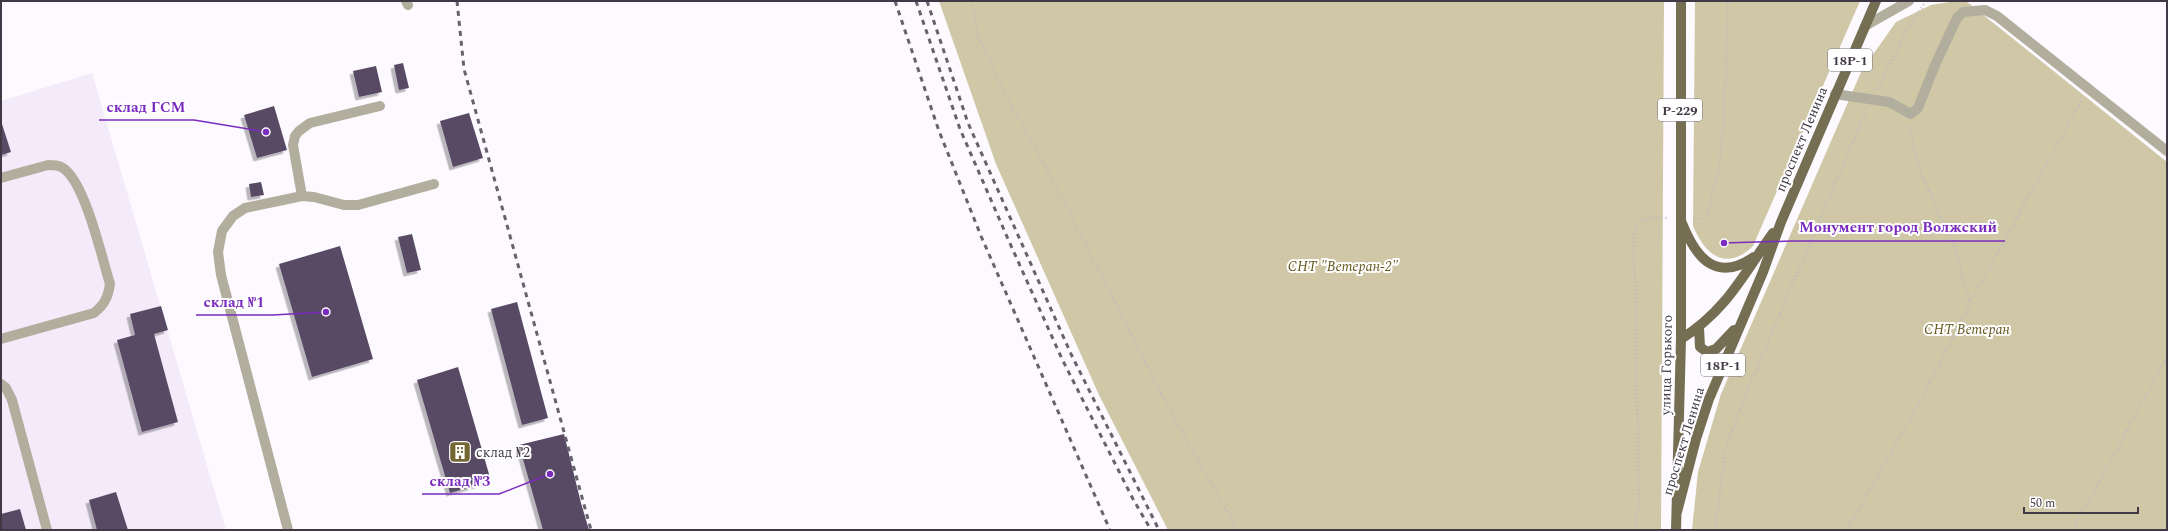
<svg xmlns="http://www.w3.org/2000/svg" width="2168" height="531" viewBox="0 0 2168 531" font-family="Spectral,serif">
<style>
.built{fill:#f3ebfa}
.green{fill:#cfc7a5}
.building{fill:#594a65;filter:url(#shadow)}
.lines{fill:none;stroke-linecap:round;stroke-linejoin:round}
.path{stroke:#bebac2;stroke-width:2.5;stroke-dasharray:1 3;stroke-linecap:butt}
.minor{stroke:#b1ae9e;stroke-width:10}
.major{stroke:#756e53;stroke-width:10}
.rail{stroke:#68626d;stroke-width:3;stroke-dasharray:5 5;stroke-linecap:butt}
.labels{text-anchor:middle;stroke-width:4;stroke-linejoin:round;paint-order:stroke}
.shield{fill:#fff;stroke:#79747d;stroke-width:1}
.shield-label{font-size:13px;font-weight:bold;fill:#403945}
.street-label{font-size:14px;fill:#403945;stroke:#fff}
.park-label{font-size:14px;font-style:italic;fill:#62551a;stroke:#fff}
.poi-label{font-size:14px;fill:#403945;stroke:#fff;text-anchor:start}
.leader{fill:none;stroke:#7b2cbf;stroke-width:1.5}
.callout-dot{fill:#7b2cbf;stroke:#fff;stroke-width:1.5}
.callout-label{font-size:15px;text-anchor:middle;font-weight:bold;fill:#7b2cbf;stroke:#fff;stroke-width:4;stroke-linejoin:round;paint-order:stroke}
</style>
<defs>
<filter id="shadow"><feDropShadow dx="-3.5" dy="3.5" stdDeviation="0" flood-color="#0004"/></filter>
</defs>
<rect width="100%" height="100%" fill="#fcf9ff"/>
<path class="built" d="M 92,73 L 226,530 L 1,530 L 1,101 Z"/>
<path class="green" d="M 939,1 L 1664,1 L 1661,530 L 1168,530 L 1099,395 L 996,164 Z
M 1695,1 L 1860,1 L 1753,246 C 1726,272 1705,255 1693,226 Z
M 1956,1 L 1966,1 L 2167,162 L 2167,530 L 1692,530 L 1698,472 L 1721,394 L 1862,70 L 1896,22 L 1931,5 Z"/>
<path class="building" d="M 403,63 L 409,88 L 399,90 L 394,65 Z
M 376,66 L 382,92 L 359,97 L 353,71 Z
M 274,106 L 287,150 L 257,158 L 244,115 Z
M 469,113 L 483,158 L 453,167 L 440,121 Z
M 1,121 L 11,152 L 1,155 Z
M 261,182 L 264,195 L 251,197 L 249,184 Z
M 412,234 L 421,270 L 407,273 L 398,237 Z
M 340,246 L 373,359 L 312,377 L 279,264 Z
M 517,302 L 548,418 L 522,425 L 491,309 Z
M 161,306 L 168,330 L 154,334 L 178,422 L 142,432 L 117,340 L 135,335 L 130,314 Z
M 458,367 L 491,481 L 450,493 L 417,380 Z
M 564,434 L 581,503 L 589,530 L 543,530 L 519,445 Z
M 116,492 L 128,530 L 97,530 L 89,500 Z
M 20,509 L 26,530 L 1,530 L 1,514 Z"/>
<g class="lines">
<path class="path" d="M 972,1 L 978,37 L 1005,93 L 1061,196 L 1177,424 L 1238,530
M 1877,89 L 1907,31 L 1926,1
M 1909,126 L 1920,171 L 1955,249 L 1970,302
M 1694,219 L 1702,219 L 1707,215 L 1719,167 L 1724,122 L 1728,1
M 1634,530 L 1639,507 L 1634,236 C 1638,216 1651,217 1669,218
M 1715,530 L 1725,452 L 1742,403 L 1866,111
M 1847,530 L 1918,405 L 1970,303 L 2082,99
M 2073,530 L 2167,357"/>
<path class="minor" d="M 406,1 L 408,5
M 1865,26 L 1909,1
M 1835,94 L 1889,102 L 1911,114 L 1918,108 L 1935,65 L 1957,18 L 1963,12 L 1985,10 L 1997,16 L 2167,151
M 1,178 L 48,165 C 54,165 59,165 63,168 C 85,182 102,258 110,284 C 108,297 105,304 94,313 L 1,339
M 302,196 L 293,145 L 295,136 L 299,131 L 310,123 L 380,106
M 1,384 L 6,388 L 12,400 L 47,530
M 288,530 L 221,275 L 218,252 L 222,231 L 233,216 L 245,208 L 302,196 L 314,197 L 344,205 L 358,205 L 434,184"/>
<path class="major" d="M 1682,223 C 1696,258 1716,283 1754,257
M 1699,328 L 1700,347 L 1707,352 L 1716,349 L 1734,330
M 1681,339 C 1726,311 1743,275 1773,233
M 1677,512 L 1696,439 L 1709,399 L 1763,272 L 1781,222 L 1876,1
M 1676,530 L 1681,339 L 1681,1"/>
<path class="rail" d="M 457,1 L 464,69 L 591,530
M 895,1 L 939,131 L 981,236 L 1110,530
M 916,1 L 960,129 L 1008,239 L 1062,359 L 1133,499 L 1151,530
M 927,1 L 968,123 L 1071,354 L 1159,530"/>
</g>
<defs>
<g id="building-square" transform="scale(1.15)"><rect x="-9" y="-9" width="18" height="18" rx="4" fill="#736633" stroke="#fff"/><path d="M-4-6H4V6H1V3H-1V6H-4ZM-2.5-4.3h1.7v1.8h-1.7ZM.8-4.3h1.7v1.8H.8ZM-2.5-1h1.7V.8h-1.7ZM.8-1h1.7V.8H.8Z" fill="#fff"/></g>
</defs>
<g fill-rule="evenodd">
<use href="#building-square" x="460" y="452"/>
</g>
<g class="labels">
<g class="shield">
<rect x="1828" y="49" width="44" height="22" rx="3"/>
<rect x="1658" y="99" width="44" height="22" rx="3"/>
<rect x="1701" y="354" width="44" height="22" rx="3"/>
</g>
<g class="shield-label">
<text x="1850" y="65">18Р-1</text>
<text x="1680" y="115">Р-229</text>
<text x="1723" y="370">18Р-1</text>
</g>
<g class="street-label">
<text transform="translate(1801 139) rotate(-67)" y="5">проспект Ленина</text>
<text transform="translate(1666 365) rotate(-89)" y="5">улица Горького</text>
<text transform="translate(1683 441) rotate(-73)" y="5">проспект Ленина</text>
</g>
<g class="park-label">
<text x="1343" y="271">СНТ "Ветеран-2"</text>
<text x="1967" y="334">СНТ Ветеран</text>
</g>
<g class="poi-label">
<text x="476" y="457">склад №2</text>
</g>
</g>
<path class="leader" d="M266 132L194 120H99M1724 243L1791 241H2005M326 312L273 315H196M550 474L499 494H422"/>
<g class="callout-dot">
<circle cx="266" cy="132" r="4"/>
<circle cx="1724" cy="243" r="4"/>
<circle cx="326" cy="312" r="4"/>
<circle cx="550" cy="474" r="4"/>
</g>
<g class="callout-label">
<text x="146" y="112">склад ГСМ</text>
<text x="1898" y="232">Монумент город Волжский</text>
<text x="234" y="307">склад №1</text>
<text x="460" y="486">склад №3</text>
</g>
<rect width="2168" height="531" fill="none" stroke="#403945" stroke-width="4"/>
<path d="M2024 507v6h114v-6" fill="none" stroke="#403945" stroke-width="2"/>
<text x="2030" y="507" font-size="12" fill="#403945" stroke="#ffffff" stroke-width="3" paint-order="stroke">50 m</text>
</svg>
